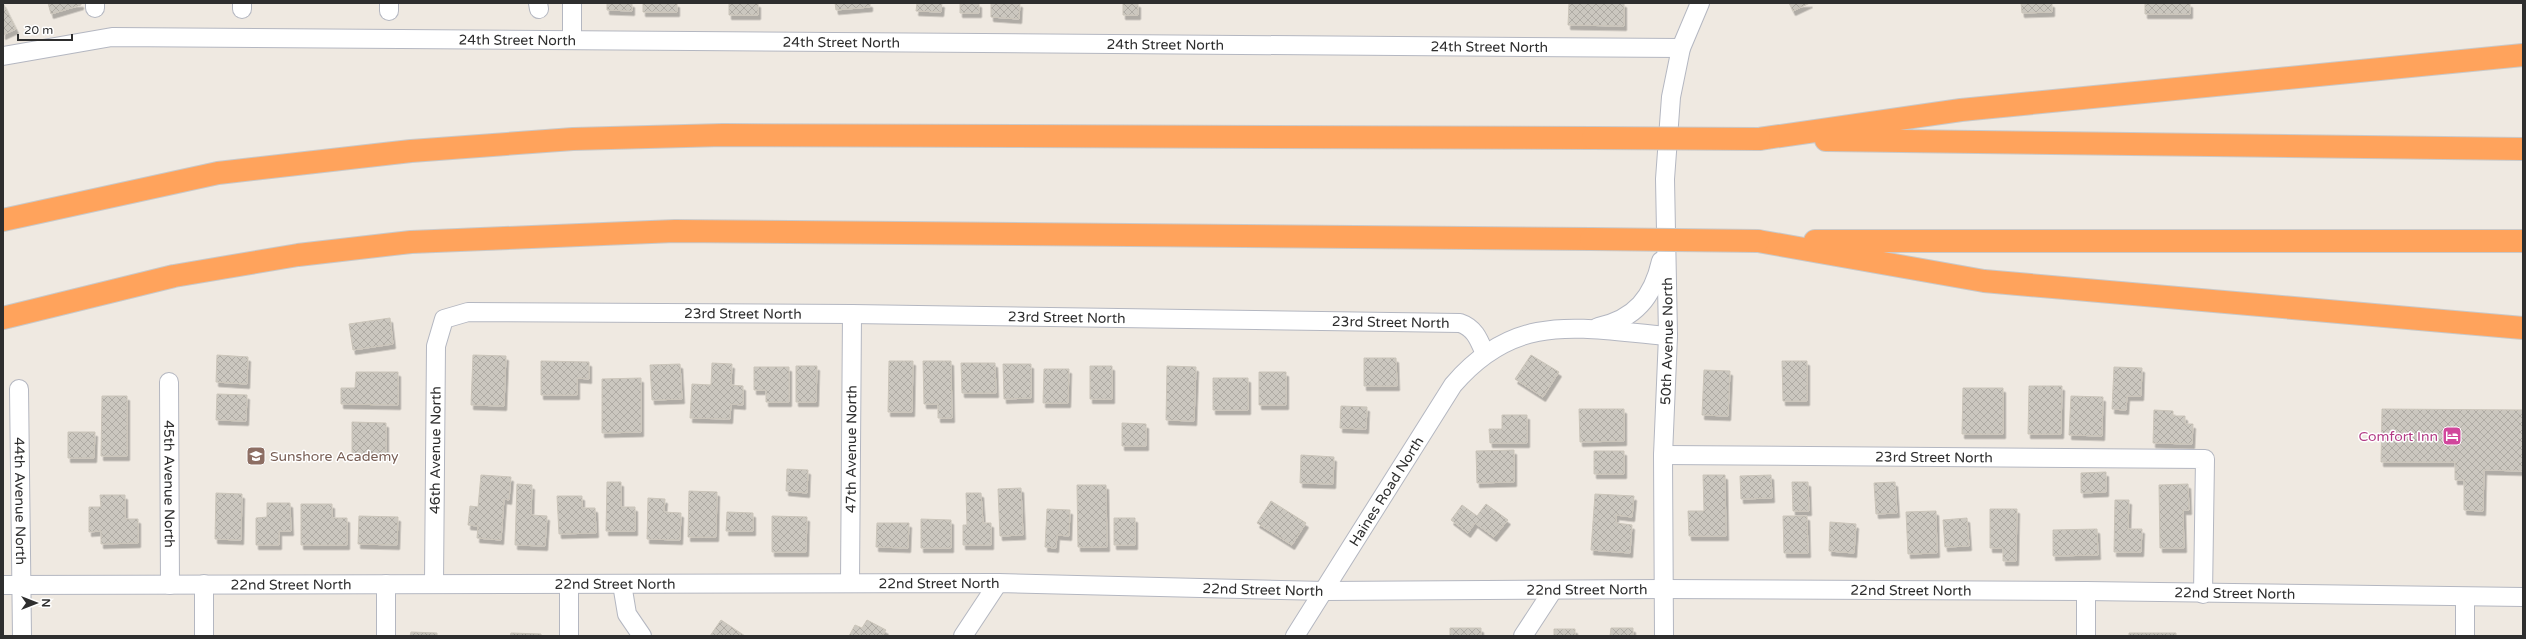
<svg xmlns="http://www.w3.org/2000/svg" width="2526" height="639" viewBox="0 0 2526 639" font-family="'Varela Round',sans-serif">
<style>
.building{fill:url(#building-cross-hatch);stroke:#cbc5ba;filter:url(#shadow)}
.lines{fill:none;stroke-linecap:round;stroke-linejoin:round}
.minor-casing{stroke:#b4b7c1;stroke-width:20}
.highway-casing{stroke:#c9c9c9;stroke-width:24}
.minor{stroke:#fff;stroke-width:18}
.highway{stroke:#ffa35c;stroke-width:22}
.highway-bridge-casing{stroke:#c9c9c9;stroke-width:24;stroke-linecap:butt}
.highway-bridge{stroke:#ffa35c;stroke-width:22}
.labels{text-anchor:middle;stroke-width:3;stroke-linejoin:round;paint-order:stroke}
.street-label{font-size:14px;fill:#2e2e2e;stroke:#fff}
.hotel-label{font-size:14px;fill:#b23c85;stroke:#fff;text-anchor:end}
.education-label{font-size:14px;fill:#785e54;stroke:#fff;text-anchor:start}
</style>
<defs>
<pattern id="building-cross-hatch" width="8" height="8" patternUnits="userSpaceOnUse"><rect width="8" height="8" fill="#cbc7bf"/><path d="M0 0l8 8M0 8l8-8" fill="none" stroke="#afaba4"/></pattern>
<filter id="shadow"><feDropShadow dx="2.5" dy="4.5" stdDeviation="0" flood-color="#0004"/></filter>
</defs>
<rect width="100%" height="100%" fill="#efe9e1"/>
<path class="building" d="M 3,3 L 16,29 L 3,35 Z
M 48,3 L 81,3 L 81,5 L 51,14 Z
M 607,3 L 632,3 L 632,11 L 607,10 Z
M 643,3 L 677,3 L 677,12 L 643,12 Z
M 729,3 L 758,3 L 758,15 L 729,15 Z
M 835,3 L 870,3 L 870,7 L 836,10 Z
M 917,3 L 942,3 L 941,12 L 916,11 Z
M 960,3 L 979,3 L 979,13 L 960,13 Z
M 991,3 L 1020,3 L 1019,19 L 991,17 Z
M 1123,3 L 1138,3 L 1138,15 L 1123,15 Z
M 1569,3 L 1624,3 L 1624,26 L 1568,25 Z
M 1789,3 L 1810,3 L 1793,11 Z
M 2021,3 L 2052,3 L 2052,12 L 2022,13 Z
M 2145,3 L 2190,3 L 2190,14 L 2145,14 Z
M 390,318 L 393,344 L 353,350 L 349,324 Z
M 217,355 L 248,357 L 247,384 L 216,382 Z
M 473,355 L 506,356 L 504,406 L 471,405 Z
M 1531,355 L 1559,372 L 1543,397 L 1515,379 Z
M 1364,358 L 1396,358 L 1397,386 L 1364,386 Z
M 541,361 L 589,362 L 589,379 L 577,378 L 577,395 L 541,395 Z
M 889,361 L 913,361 L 912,412 L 888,412 Z
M 923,361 L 951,361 L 952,418 L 938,418 L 938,404 L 924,404 Z
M 1782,361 L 1807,361 L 1807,401 L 1783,401 Z
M 712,363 L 732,364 L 731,385 L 743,386 L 743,405 L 731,404 L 730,419 L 690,418 L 692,384 L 711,385 Z
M 961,363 L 995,363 L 996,393 L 962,393 Z
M 680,364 L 682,399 L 652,400 L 650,365 Z
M 1003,364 L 1031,364 L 1031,398 L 1004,399 Z
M 796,366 L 817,366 L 816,402 L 796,402 Z
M 1090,366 L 1112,366 L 1112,399 L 1090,399 Z
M 1167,366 L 1196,367 L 1194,421 L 1166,420 Z
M 754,367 L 789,367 L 789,402 L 766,402 L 766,390 L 754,390 Z
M 2114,367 L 2142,368 L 2141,396 L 2127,396 L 2126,410 L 2112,409 Z
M 1044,369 L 1069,369 L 1068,403 L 1043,403 Z
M 1704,370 L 1730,371 L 1728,416 L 1702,415 Z
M 356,372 L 398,372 L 398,405 L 341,404 L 341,388 L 355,388 Z
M 1259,372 L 1286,372 L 1286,405 L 1259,405 Z
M 641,378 L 641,432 L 602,433 L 602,379 Z
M 1213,378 L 1248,378 L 1248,410 L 1213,410 Z
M 2029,386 L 2062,386 L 2061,434 L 2028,434 Z
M 1963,388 L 2003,388 L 2003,434 L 1962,434 Z
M 217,394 L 247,395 L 246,421 L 216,420 Z
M 102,396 L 127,396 L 127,456 L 101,456 Z
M 2071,396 L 2103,397 L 2102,436 L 2069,435 Z
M 1341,406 L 1367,407 L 1366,429 L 1340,428 Z
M 1579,409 L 1624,409 L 1624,441 L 1580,442 Z
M 2382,409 L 2523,410 L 2523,471 L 2484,470 L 2483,511 L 2464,510 L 2464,480 L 2455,480 L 2455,462 L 2381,462 Z
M 2154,410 L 2173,411 L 2173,416 L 2185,416 L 2185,424 L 2193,424 L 2192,444 L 2153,443 Z
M 1502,415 L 1527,415 L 1527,443 L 1490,443 L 1489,429 L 1502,429 Z
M 352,422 L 386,423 L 386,454 L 352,454 Z
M 1122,423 L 1146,424 L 1146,446 L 1122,446 Z
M 68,432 L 95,432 L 94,458 L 68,458 Z
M 1514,450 L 1514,482 L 1477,483 L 1476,451 Z
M 1594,451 L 1624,451 L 1624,474 L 1594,474 Z
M 1301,455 L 1334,457 L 1333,484 L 1300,483 Z
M 787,469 L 808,470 L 807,493 L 786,491 Z
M 2106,472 L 2106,492 L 2081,493 L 2081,473 Z
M 481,475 L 511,477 L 509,500 L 504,499 L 501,540 L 477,538 L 478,526 L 468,525 L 470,506 L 478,507 Z
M 1703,475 L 1725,475 L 1726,536 L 1689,536 L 1688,511 L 1704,511 Z
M 1771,475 L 1772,498 L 1741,499 L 1740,476 Z
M 607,482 L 621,482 L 621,507 L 635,507 L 635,531 L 606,531 Z
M 1792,482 L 1808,482 L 1809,511 L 1793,511 Z
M 1895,482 L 1897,513 L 1876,514 L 1874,483 Z
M 517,484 L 532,485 L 531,515 L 547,516 L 545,546 L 515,545 Z
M 2188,484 L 2189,510 L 2183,510 L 2184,548 L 2160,548 L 2159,485 Z
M 1077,485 L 1106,485 L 1107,547 L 1078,547 Z
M 1021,488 L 1023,535 L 1000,536 L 998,489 Z
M 689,491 L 717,492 L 716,537 L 688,537 Z
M 216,493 L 242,494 L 241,540 L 215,539 Z
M 966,493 L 981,493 L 983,523 L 991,523 L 991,545 L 963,545 L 963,525 L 967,525 Z
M 1595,494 L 1634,496 L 1632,517 L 1616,515 L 1616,523 L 1632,525 L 1630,553 L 1591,550 Z
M 100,495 L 125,495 L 125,519 L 138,519 L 138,543 L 101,544 L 101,531 L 89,532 L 89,507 L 101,507 Z
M 557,496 L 582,496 L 582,508 L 595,508 L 596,533 L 559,534 Z
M 648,498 L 665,499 L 664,512 L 681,513 L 680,540 L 647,539 Z
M 2115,500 L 2129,500 L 2128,529 L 2142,529 L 2141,552 L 2114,552 Z
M 1271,501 L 1306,523 L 1292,545 L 1257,523 Z
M 267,503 L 290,503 L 291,531 L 279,531 L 279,545 L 256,545 L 256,518 L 267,517 Z
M 301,504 L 332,504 L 332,518 L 347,518 L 347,545 L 301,545 Z
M 1486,504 L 1508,520 L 1494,537 L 1475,523 L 1468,533 L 1451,520 L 1462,505 L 1477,516 Z
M 1047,509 L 1070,510 L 1069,536 L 1057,535 L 1056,548 L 1045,547 Z
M 1990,509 L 2017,509 L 2016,561 L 2003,561 L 2003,548 L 1990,548 Z
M 1936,511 L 1937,553 L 1908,554 L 1906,512 Z
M 727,512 L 753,513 L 753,531 L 726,531 Z
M 359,516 L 398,517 L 397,545 L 358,544 Z
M 772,516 L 807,517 L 806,552 L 772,552 Z
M 1783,516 L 1807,516 L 1808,553 L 1784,553 Z
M 1114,518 L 1135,518 L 1135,545 L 1114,545 Z
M 1967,518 L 1969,546 L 1945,547 L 1943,520 Z
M 921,519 L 951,520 L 951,548 L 921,548 Z
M 1830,522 L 1856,524 L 1854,553 L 1829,551 Z
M 877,523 L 909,523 L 908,548 L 876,547 Z
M 2097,529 L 2098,555 L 2053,556 L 2053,530 Z
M 721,620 L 745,636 L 710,636 Z
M 867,620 L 886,630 L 882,636 L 849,636 L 855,625 L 862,628 Z
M 1450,628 L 1481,628 L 1481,636 L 1450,636 Z
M 1611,628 L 1633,628 L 1633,636 L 1610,636 Z
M 1554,629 L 1575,629 L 1575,636 L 1554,636 Z
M 411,632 L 437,633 L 437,636 L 410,636 Z
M 511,633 L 541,634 L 541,636 L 510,636 Z
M 2129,633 L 2176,633 L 2176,636 L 2129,636 Z"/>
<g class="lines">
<g class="minor-casing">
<g id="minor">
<path d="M 95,3 L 95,8"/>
<path d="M 389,3 L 389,11"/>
<path d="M 538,3 L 539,9"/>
<path d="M 572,3 L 572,39"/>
<path d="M 242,9 L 242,3"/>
<path id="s1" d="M 3,56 L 112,37 L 1681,48"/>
<path d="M 1598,327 C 1635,319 1653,297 1661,261"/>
<path id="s2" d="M 169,382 L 170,585"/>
<path id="s3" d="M 19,389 L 22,636"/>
<path id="s4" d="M 1663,455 L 2205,459 L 2203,594"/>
<path id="s5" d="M 434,583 L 436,346 L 444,319 L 468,312 L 852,314 L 1460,323 C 1475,328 1479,340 1485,354"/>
<path id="s6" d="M 850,583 L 852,314"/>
<path d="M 204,584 L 204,636"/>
<path d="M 386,584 L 386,636"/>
<path d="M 622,584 L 627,614 L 642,636"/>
<path id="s7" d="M 3,585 L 998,583 L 1325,591 L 1664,589 L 2086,591 L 2523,597"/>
<path d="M 569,585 L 569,636"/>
<path d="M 2465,597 L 2465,636"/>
<path d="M 963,636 L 998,583"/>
<path id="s8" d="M 1295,636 L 1453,385 C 1517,310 1580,329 1668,336"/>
<path d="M 1523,636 L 1553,590"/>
<path id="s9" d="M 1664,636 L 1663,455 L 1668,336 L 1665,179 L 1671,97 L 1681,48 L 1700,3"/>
<path d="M 2086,636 L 2086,591"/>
</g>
</g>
<g class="highway-casing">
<path id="highway" d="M 1759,139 L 1961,110 L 2523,55
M 1826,140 L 2523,149
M 3,220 L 218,173 L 411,151 L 573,139 L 723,135 L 1593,138
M 1758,241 L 1984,281 L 2523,328
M 1815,241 L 2523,241
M 3,318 L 174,276 L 298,255 L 411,242 L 675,231 L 1591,239"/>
</g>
<use href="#minor" class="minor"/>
<use href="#highway" class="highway"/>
<g class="highway-bridge-casing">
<path id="highway-bridge" d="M 1593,138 L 1759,139
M 1591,239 L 1758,241"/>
</g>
<use href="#highway-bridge" class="highway-bridge"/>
</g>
<defs>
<g id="hotel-square" transform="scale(1)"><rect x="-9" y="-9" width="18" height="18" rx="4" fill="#d1479c" stroke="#fff"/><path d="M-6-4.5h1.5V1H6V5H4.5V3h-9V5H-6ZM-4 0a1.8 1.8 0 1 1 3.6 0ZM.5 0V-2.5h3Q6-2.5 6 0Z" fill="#fff"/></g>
<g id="school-square" transform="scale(1)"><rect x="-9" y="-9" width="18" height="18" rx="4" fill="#8d6e63" stroke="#fff"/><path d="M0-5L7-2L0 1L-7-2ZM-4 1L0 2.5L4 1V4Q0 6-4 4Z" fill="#fff"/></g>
</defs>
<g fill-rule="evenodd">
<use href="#hotel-square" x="2452" y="436"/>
<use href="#school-square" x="256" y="456"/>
</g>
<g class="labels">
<g class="street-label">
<text dy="5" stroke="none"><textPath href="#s1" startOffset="516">24th Street North</textPath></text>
<text dy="5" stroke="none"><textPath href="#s1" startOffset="840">24th Street North</textPath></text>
<text dy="5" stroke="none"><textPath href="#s1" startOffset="1164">24th Street North</textPath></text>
<text dy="5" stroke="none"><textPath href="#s1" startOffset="1488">24th Street North</textPath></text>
<text dy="5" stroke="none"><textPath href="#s5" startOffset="565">23rd Street North</textPath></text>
<text dy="5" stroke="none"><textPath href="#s5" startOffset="889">23rd Street North</textPath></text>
<text dy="5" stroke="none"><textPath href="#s5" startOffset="1213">23rd Street North</textPath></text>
<text dy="5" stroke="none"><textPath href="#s9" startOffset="295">50th Avenue North</textPath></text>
<text dy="5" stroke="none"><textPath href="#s6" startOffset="134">47th Avenue North</textPath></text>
<text dy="5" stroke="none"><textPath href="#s5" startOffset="133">46th Avenue North</textPath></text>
<text dy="5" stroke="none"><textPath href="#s4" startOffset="271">23rd Street North</textPath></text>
<text dy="5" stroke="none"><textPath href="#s2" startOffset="102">45th Avenue North</textPath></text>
<text dy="5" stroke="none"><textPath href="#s8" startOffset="171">Haines Road North</textPath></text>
<text dy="5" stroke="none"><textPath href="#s3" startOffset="112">44th Avenue North</textPath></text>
<text dy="5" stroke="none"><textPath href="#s7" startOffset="936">22nd Street North</textPath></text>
<text dy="5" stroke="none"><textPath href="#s7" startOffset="288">22nd Street North</textPath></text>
<text dy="5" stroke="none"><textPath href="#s7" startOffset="612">22nd Street North</textPath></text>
<text dy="5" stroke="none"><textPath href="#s7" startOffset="1584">22nd Street North</textPath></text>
<text dy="5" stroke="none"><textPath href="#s7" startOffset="1260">22nd Street North</textPath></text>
<text dy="5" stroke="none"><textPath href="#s7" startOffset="1908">22nd Street North</textPath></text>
<text dy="5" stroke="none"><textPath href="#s7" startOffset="2232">22nd Street North</textPath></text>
</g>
<g class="hotel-label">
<text x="2438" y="441">Comfort Inn</text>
</g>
<g class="education-label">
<text x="270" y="461">Sunshore Academy</text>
</g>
</g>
<rect width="2526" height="639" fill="none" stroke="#2e2e2e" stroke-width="8"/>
<g transform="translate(36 603) rotate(90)" stroke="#ffffff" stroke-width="3" paint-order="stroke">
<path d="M0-3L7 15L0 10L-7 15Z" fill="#2e2e2e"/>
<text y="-6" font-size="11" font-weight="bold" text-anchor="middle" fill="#2e2e2e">N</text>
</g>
<path d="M18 34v6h54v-6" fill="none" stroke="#2e2e2e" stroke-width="2"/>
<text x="24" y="34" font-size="12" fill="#2e2e2e" stroke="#ffffff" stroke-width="3" paint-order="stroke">20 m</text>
</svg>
